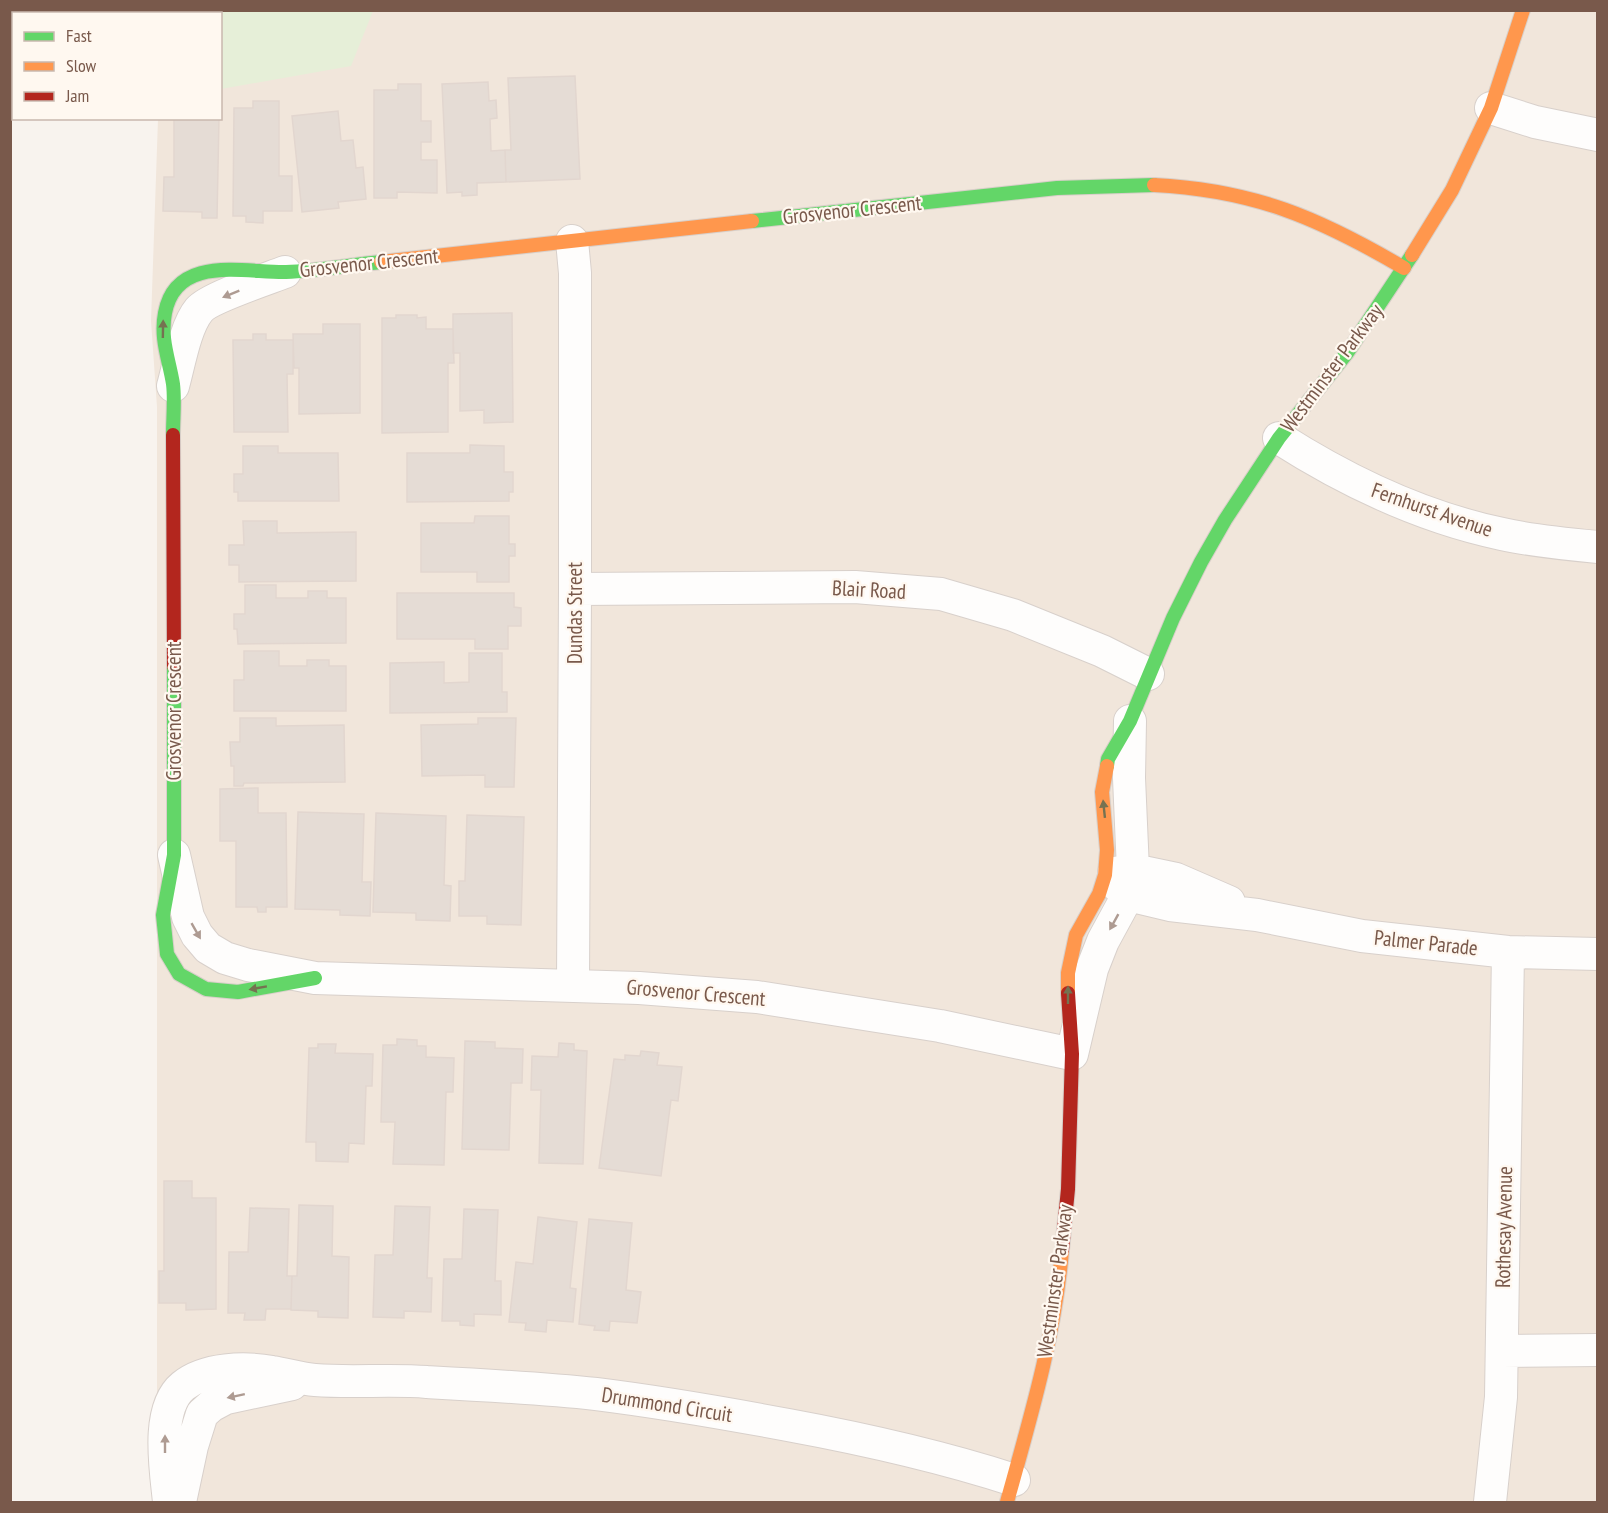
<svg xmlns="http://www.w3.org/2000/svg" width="1608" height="1513" viewBox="0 0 1608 1513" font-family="'PT Sans Narrow',sans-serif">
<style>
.residential{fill:#f1e6db}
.green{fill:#e6efd8}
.building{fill:#e5dcd5;stroke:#e2d6cf;stroke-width:1.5}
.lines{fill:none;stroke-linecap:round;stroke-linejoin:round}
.street-casing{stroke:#d8d0cb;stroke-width:34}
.fast-casing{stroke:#d8cfc9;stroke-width:16}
.slow-casing{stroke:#d8cfc9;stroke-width:16}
.jam-casing{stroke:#d8cfc9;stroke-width:16}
.street{stroke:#fefdfc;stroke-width:32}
.fast{stroke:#63d668;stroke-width:14}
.slow{stroke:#ff974d;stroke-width:14}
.jam{stroke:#b3261e;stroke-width:14}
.oneway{fill:#ae9b92}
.oneway2{fill:#757251}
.labels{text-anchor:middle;stroke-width:4.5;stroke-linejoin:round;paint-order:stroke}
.street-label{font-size:21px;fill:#79594b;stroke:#fff8f0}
</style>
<rect width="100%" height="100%" fill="#f8f3ee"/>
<path class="residential" d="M 372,11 L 1597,11 L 1597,1502 L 157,1502 L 157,407 L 151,321 L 158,119 L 220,118 L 221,83 Z"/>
<path class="green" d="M 154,11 L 154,10 L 373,11 L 351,66 L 221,89 L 220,14 L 154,13 Z"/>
<path class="building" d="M 575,76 L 580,179 L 506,182 L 505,150 L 511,150 L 508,78 Z
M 488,82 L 489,101 L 496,100 L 497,118 L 490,119 L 491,151 L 505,150 L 506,182 L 477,183 L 477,195 L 462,196 L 462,192 L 447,193 L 442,84 Z
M 398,84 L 421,84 L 421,121 L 431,121 L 431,142 L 421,142 L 421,160 L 437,160 L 437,193 L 397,192 L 397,198 L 374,198 L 374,90 L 398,90 Z
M 253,101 L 279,101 L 279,176 L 292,176 L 292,211 L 263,211 L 263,223 L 246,222 L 246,216 L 233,216 L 234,108 L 253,108 Z
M 338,111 L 341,141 L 353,140 L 356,168 L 363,167 L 366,199 L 338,202 L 339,208 L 302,212 L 292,116 Z
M 174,118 L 219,118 L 217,218 L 202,218 L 202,212 L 163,211 L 164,177 L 174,177 Z
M 512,313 L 513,422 L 484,423 L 484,410 L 460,411 L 460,353 L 453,353 L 453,314 Z
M 396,315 L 417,315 L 417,318 L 426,317 L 426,329 L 453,329 L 454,363 L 448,363 L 448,432 L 382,433 L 382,318 L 396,318 Z
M 323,324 L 360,324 L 360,413 L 299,414 L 299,368 L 294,368 L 293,334 L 323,334 Z
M 253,334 L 266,334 L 266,340 L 293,340 L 293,374 L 287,374 L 288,432 L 234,432 L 233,340 L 253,340 Z
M 470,445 L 504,446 L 504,472 L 513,472 L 513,492 L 509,492 L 509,501 L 407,502 L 407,453 L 470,453 Z
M 243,446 L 278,446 L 278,453 L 338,453 L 339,501 L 238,501 L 238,492 L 234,492 L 234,474 L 243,474 Z
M 475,516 L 509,516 L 509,544 L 515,544 L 515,556 L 509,556 L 509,582 L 477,582 L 477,572 L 421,572 L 421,523 L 474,523 Z
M 243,521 L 277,521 L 277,533 L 356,532 L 356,581 L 239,582 L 239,565 L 229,565 L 229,545 L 244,545 Z
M 245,585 L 276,585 L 276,598 L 308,598 L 308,591 L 327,591 L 327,598 L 346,598 L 346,643 L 238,644 L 237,629 L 234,629 L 234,614 L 245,614 Z
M 397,593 L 514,593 L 514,607 L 521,608 L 521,626 L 508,626 L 508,649 L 475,649 L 475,639 L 397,639 Z
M 244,651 L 279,651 L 279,666 L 307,666 L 307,660 L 329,660 L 329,666 L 346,666 L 346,711 L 234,711 L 234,680 L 244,680 Z
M 469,653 L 502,653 L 502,692 L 507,692 L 507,712 L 390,713 L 390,663 L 444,662 L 444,683 L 469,682 Z
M 240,718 L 276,718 L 276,726 L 344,725 L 345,782 L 244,783 L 243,786 L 234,786 L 234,766 L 231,766 L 230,742 L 240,742 Z
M 478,718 L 516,718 L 514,787 L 485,787 L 485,775 L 422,776 L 421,725 L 478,724 Z
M 258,788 L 258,813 L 286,813 L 287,907 L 266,907 L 266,912 L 258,912 L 257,907 L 236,907 L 236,841 L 220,841 L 220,789 Z
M 298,812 L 364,814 L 362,882 L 371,882 L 370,916 L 340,915 L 340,910 L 295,909 Z
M 376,813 L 446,816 L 444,885 L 451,886 L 450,921 L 416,920 L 416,913 L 373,912 Z
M 467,815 L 524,817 L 521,925 L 487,924 L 487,916 L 459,916 L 459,881 L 465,881 Z
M 397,1039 L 417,1040 L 417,1046 L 426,1046 L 426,1057 L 454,1058 L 453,1092 L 446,1092 L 444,1165 L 393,1164 L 395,1122 L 381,1122 L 383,1045 L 397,1045 Z
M 465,1041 L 495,1042 L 495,1048 L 523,1049 L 522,1083 L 511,1083 L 509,1150 L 462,1149 Z
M 559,1043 L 574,1044 L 574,1050 L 587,1051 L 583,1164 L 539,1163 L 541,1090 L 531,1090 L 532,1056 L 558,1057 Z
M 318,1044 L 336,1044 L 335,1053 L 373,1054 L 372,1086 L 366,1086 L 364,1144 L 349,1143 L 348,1162 L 316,1161 L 316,1142 L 306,1142 L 309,1048 L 318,1048 Z
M 641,1051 L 659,1053 L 657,1065 L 682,1067 L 678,1101 L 671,1100 L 661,1176 L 599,1168 L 614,1059 L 625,1060 L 625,1055 L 640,1056 Z
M 164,1181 L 192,1181 L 192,1198 L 216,1198 L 216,1309 L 186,1310 L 186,1303 L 159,1303 L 159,1271 L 164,1271 Z
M 299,1205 L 333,1206 L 332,1256 L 349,1257 L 348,1318 L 318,1317 L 318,1311 L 291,1310 L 292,1276 L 297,1276 Z
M 395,1206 L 430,1207 L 427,1278 L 432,1278 L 431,1312 L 404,1311 L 404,1318 L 373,1317 L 375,1255 L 393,1255 Z
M 250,1208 L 289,1209 L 287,1276 L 292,1276 L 291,1309 L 266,1309 L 265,1320 L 244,1320 L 245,1313 L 228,1313 L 229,1252 L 248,1252 Z
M 464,1209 L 498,1210 L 495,1281 L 501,1281 L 501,1315 L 474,1314 L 474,1326 L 460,1325 L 460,1321 L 442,1321 L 444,1259 L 462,1259 Z
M 538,1217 L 577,1222 L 570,1288 L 576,1289 L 573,1322 L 547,1320 L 546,1332 L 525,1330 L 526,1323 L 509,1322 L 516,1262 L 533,1264 Z
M 589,1219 L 632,1223 L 626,1290 L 641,1292 L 637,1323 L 610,1321 L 609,1331 L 594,1330 L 595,1326 L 579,1324 Z"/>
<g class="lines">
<g class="street-casing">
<path id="street" d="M 1491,108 L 1535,122 L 1598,135
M 572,241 L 575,273 L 575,589 L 573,985
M 173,386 C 179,365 185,327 199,310 C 209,298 267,279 285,272
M 1279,438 C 1348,482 1421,517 1502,534 C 1533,541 1566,544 1598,547
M 575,589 L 855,587 L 941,594 L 1013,615 L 1102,651 L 1148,674
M 174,855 L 188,917 L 197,935 L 208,948 L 225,958 L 248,965 L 315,978 L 639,988 L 757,997 L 940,1026 L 1072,1054 L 1092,969 L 1103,941 L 1128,895 L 1133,870 L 1129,778 L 1130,721
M 1114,873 L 1133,870 L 1176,879 L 1229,902
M 1113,882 L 1128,895 L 1170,905 L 1257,915 L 1362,936 L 1508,952 L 1598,954
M 1502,1351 L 1598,1350
M 169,1502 C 166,1471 155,1409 183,1386 C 205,1368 245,1367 272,1372 C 286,1374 301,1379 315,1380 C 352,1383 390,1379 427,1382 C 483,1385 540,1388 596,1394 C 660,1402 724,1413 788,1425 C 864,1439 940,1456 1014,1480
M 180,1502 L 192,1446 L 202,1414 L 211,1406 L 226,1398 L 292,1384
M 1490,1502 L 1501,1397 L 1508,952"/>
</g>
<g class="fast-casing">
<path id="fast" d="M 752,221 L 1057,188 L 1154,185
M 173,435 C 173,418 175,400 173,384 C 169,359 160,339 165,313 C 176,254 245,273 286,272 C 317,271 350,265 381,262
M 174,666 L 174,855 L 163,915 L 167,954 L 179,974 L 206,989 L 238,992 L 315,978
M 1107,766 L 1108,759 L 1130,721 L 1173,618 L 1201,562 L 1225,520 L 1279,438 L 1347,353 L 1412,255"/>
</g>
<g class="slow-casing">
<path id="slow" d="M 1154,185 C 1254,190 1319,218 1404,268
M 1412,255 L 1452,190 L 1491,108 L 1523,10
M 381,262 L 752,221
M 1068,993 L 1068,973 L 1076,935 L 1099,894 L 1105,875 L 1107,850 L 1102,792 L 1107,766
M 1007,1502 C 1030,1419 1055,1336 1062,1250"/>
</g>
<g class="jam-casing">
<path id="jam" d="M 173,435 L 174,666
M 1062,1250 L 1068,1189 L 1072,1054 L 1068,993"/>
</g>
<use href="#street" class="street"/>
<use href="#fast" class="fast"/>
<use href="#slow" class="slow"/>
<use href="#jam" class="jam"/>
</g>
<defs><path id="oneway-solid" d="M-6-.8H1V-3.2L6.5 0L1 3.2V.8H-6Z" transform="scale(1.5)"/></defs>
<g class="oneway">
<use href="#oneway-solid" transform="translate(231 294) rotate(158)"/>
<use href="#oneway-solid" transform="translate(1114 922) rotate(119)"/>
<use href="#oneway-solid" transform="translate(196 931) rotate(60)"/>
<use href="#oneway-solid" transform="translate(236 1396) rotate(168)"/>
<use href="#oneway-solid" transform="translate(165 1444) rotate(-90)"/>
</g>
<g class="oneway2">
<use href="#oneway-solid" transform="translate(163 329) rotate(-89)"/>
<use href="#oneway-solid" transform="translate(1104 809) rotate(-96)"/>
<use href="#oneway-solid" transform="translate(258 988) rotate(170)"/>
<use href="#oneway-solid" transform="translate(1068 995) rotate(-90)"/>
</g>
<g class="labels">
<g class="street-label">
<text transform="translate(852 210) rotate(-6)" y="7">Grosvenor Crescent</text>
<text transform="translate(369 263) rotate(-6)" y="7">Grosvenor Crescent</text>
<text transform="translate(1332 368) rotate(-53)" y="7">Westminster Parkway</text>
<text transform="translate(1432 510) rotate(19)" y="7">Fernhurst Avenue</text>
<text transform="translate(869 590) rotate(3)" y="7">Blair Road</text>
<text transform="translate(575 613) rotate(-90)" y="7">Dundas Street</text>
<text transform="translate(174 711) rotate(-90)" y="7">Grosvenor Crescent</text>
<text transform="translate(1426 943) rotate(6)" y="7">Palmer Parade</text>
<text transform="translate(696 993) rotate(5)" y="7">Grosvenor Crescent</text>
<text transform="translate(1504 1227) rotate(-89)" y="7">Rothesay Avenue</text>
<text transform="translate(1055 1281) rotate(-82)" y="7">Westminster Parkway</text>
<text transform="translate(667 1405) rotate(9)" y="7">Drummond Circuit</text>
</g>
</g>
<rect width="1608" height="1513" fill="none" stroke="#79594b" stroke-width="24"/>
<rect x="12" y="12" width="210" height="108" fill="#fff8f0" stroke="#c9b8ae" stroke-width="1.5"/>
<rect x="24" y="32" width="30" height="9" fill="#63d668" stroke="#c9b8ae" stroke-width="1.5"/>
<text x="66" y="42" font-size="18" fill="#79594b">Fast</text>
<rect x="24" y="62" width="30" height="9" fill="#ff974d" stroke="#c9b8ae" stroke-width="1.5"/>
<text x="66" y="72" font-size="18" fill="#79594b">Slow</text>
<rect x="24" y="92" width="30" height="9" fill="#b3261e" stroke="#c9b8ae" stroke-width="1.5"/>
<text x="66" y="102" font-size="18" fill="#79594b">Jam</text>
</svg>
